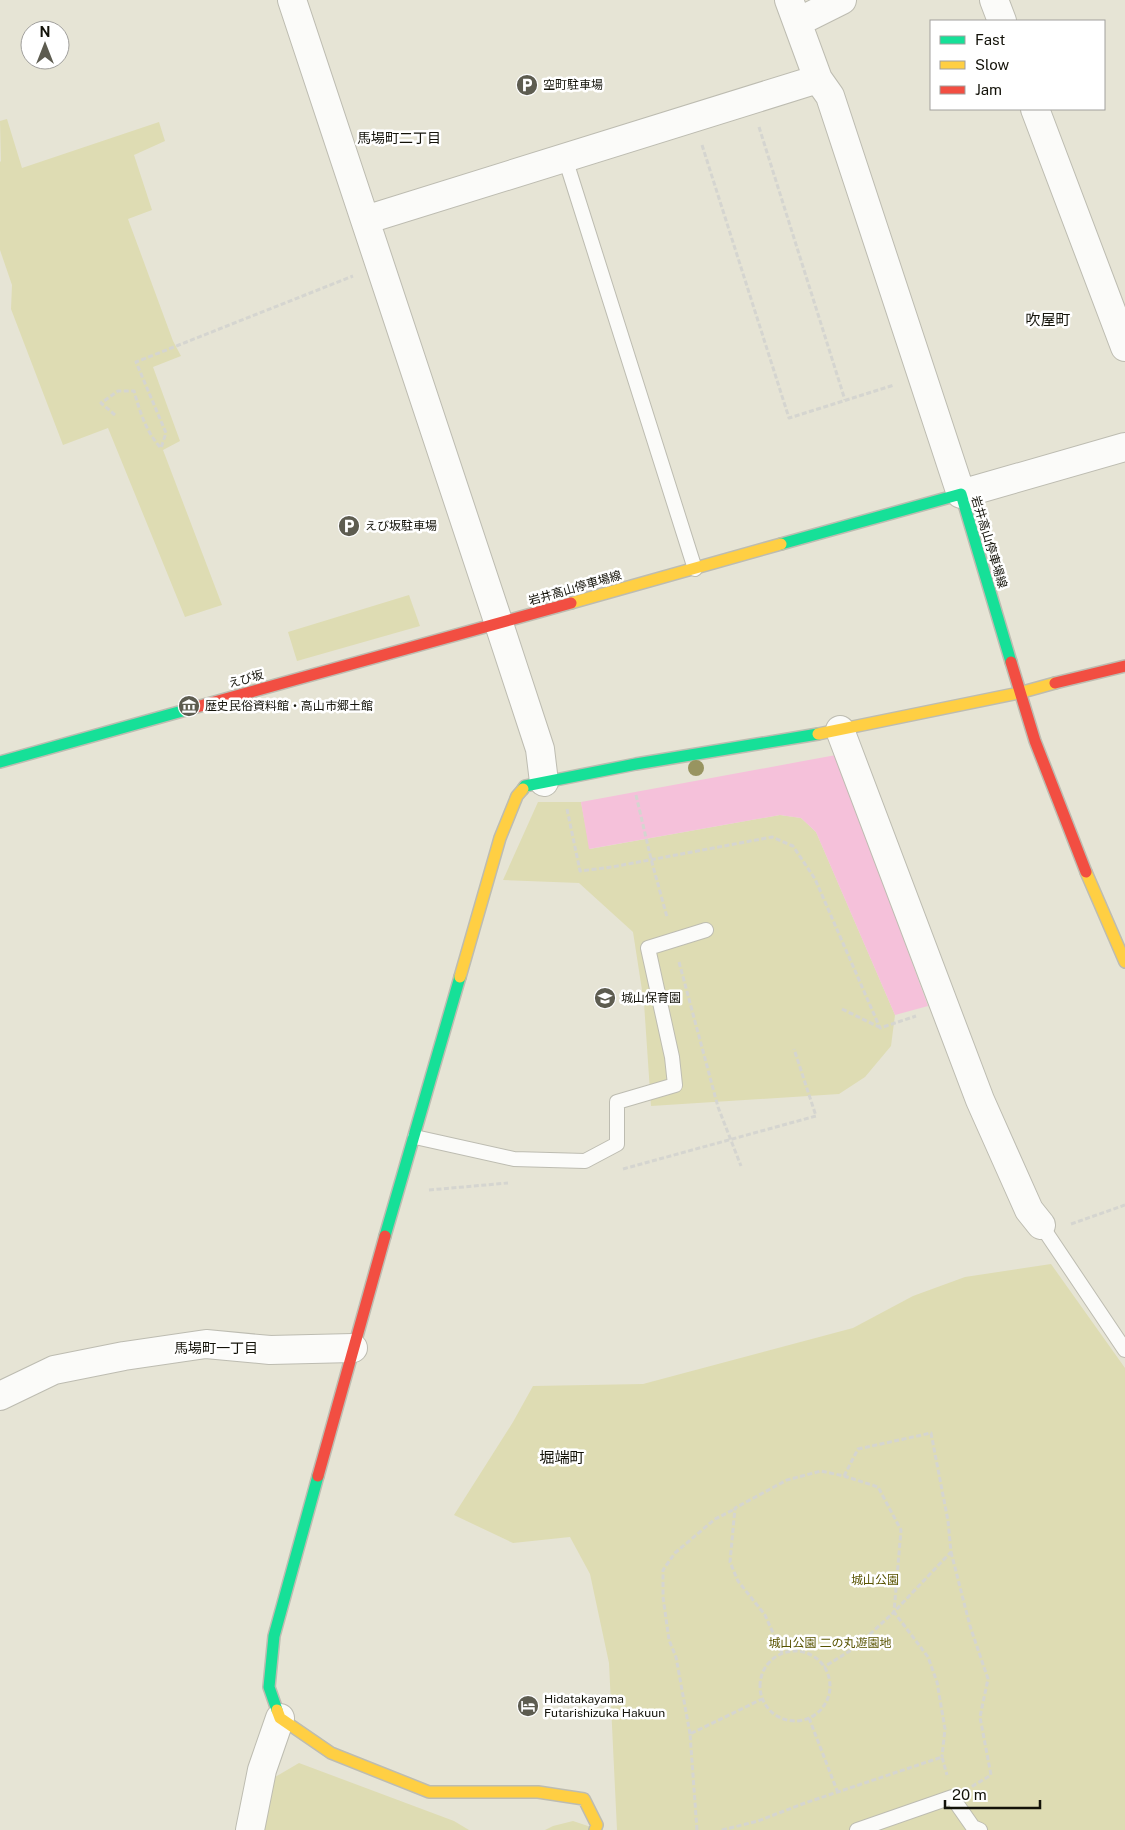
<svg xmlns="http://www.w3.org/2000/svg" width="1125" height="1830" viewBox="0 0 1125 1830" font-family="'Public Sans','Noto Sans JP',sans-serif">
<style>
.green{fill:#dedcb3}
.water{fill:#f5c1da}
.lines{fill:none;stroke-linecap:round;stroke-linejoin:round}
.lane-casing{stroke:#bdbcb1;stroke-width:16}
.street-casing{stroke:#bdbcb1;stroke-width:30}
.fast-casing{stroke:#bdbcb1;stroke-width:14}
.slow-casing{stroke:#bdbcb1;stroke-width:14}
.jam-casing{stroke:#bdbcb1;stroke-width:14}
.path{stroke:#d5d5d0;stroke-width:3;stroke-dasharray:5 2.5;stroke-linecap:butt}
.lane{stroke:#fbfbf9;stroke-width:14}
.street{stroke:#fbfbf9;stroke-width:28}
.fast{stroke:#16e098;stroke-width:11}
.slow{stroke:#ffcf43;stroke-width:11}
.jam{stroke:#f24e42;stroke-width:11}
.tree{fill:#989460}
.labels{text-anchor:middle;stroke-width:5;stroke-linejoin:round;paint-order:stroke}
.poi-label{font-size:12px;fill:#131209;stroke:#fff;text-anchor:start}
.street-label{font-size:12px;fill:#131209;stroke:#fff}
.park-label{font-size:12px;fill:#585300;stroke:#fff}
.neighbourhood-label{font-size:14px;fill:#131209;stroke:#fff}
.quarter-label{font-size:15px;fill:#131209;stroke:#fff}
</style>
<rect width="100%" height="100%" fill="#e6e4d5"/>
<path class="green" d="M 7,119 L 22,168 L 159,122 L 165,141 L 134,155 L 152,210 L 128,219 L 173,341 L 181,356 L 153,367 L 180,441 L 163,450 L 222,605 L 185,617 L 108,428 L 63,445 L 11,309 L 12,285 L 0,250 L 0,162 L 1,161 L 0,121 Z
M 409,595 L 420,626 L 297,661 L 288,632 Z
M 538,802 L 581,802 L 590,849 L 780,815 L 801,818 L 816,832 L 895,1015 L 891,1046 L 865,1077 L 839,1094 L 651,1106 L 644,1003 L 633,932 L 579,883 L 503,880 Z
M 1051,1264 L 1125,1368 L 1125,1830 L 617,1830 L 609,1663 L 590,1574 L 570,1537 L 513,1543 L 454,1515 L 513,1422 L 533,1386 L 643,1384 L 853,1328 L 913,1296 L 965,1277 Z
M 299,1763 L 454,1821 L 469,1830 L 260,1830 L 270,1780 Z
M 573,1821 L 600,1830 L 545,1830 L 553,1826 Z"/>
<path class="water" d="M 836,755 L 928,1006 L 895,1015 L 816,832 L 801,818 L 780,815 L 589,849 L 581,802 Z"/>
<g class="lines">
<g class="lane-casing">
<path id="lane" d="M 565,158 L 695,569
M 415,1137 L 514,1159 L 585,1161 L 617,1144 L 617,1102 L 675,1085 L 672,1057 L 648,948 L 706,930
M 1041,1225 L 1125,1350
M 857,1830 L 952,1797 L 973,1827 L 980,1830"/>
</g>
<g class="street-casing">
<path id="street" d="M 292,0 L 499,624 L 540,749 L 544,782
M 789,0 L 818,79 L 830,96 L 961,494 L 1125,447
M 994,0 L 1002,21
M 798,22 L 842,0
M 1035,109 L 1125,347
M 365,220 L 818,79
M 840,730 L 980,1100 L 1029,1210 L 1041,1225
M 0,1396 L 54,1370 L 124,1356 L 206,1344 L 270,1350 L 353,1348
M 250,1830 L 262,1770 L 280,1718"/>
</g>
<g class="fast-casing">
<path id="fast" d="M 781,544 L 961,494 L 1011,662
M 0,762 L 193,708
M 523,789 L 525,786 L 636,764 L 818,734
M 385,1236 L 460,977
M 277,1710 L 269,1687 L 274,1636 L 318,1476"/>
</g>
<g class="slow-casing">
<path id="slow" d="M 571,603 L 781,544
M 818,734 L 1019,693 L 1055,683
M 1086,872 L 1125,962
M 460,977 L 500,838 L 517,796 L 523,789
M 277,1710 L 280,1718 L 331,1753 L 429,1792 L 538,1792 L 584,1799 L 597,1825 L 595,1830"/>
</g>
<g class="jam-casing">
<path id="jam" d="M 1011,662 L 1035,741 L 1086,872
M 1055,683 L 1125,666
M 193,708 L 571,603
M 318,1476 L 385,1236"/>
</g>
<path class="path" d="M 759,127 L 845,400
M 702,145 L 789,418 L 894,385
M 115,415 L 101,403 L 118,391 L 134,391 C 140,412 146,432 161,448 L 166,433 L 136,362 L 353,276
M 636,795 L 651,859 L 667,917
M 567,809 L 580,871 L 612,867 L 772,837 L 793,846 L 815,879 L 880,1028 L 916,1016
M 679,962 L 718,1107 L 741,1166
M 842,1009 L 879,1027
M 623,1169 L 816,1116 L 794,1049
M 429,1190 L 508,1183
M 1071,1224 L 1125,1205
M 844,1476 L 858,1449 L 931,1433 L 948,1521 L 951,1552 L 894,1612 L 928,1657 L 937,1682 L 945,1729 L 942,1757
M 951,1552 L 970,1626 L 988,1679 L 980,1717 L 991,1775 L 971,1787
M760 1686a35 35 0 1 1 70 0a35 35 0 1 1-70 0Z
M 782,1653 L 765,1615 L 738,1581 L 730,1562 L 735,1508 L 787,1480 L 821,1471 L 844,1476 L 878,1487 L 901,1530 L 894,1612 L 856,1647 L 824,1667
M 809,1718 L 838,1793
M 690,1734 L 676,1657 L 669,1640 L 663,1597 L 663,1570 L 675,1553 L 715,1519 L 735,1509
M 697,1830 L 690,1734 L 762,1699
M 722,1830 L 758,1821 L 805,1803 L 942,1757 L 947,1775"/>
<use href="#lane" class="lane"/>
<use href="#street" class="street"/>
<use href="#fast" class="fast"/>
<use href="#slow" class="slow"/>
<use href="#jam" class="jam"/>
</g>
<circle class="tree" cx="696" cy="768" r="8"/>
<defs>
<g id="parking-disc" transform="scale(1.125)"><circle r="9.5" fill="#5d5c50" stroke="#fff"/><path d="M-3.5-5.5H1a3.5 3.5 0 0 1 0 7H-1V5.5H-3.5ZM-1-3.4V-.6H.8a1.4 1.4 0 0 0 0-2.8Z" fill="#fff"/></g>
<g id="museum-disc" transform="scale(1.125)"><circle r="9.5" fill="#5d5c50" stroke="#fff"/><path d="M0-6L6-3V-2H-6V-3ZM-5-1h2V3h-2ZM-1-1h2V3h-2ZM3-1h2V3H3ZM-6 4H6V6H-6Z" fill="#fff"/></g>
<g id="school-disc" transform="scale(1.125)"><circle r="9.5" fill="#5d5c50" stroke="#fff"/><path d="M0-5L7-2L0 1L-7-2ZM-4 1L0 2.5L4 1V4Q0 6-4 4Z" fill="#fff"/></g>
<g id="hotel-disc" transform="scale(1.125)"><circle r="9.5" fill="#5d5c50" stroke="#fff"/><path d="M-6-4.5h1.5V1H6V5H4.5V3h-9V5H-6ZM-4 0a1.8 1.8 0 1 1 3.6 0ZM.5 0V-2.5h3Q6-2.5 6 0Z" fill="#fff"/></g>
</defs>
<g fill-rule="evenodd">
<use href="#parking-disc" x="527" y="85"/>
<use href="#parking-disc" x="349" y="526"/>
<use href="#museum-disc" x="189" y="706"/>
<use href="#school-disc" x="605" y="998"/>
<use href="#hotel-disc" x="528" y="1706"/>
</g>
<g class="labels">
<g class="poi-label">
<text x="543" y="89">空町駐車場</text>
<text x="365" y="530">えび坂駐車場</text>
<text x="205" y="710">歴史民俗資料館・高山市郷土館</text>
<text x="621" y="1002">城山保育園</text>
<text x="544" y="1703">Hidatakayama<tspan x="544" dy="14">Futarishizuka Hakuun</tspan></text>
</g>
<g class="street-label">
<text transform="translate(989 542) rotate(73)" y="4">岩井高山停車場線</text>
<text transform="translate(575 588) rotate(-16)" y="4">岩井高山停車場線</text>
<text transform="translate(246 679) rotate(-15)" y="4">えび坂</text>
</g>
<g class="park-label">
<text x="875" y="1584">城山公園</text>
<text x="830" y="1647">城山公園 二の丸遊園地</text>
</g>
<g class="neighbourhood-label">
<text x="399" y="143">馬場町二丁目</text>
<text x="216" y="1353">馬場町一丁目</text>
</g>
<g class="quarter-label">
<text x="1048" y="325">吹屋町</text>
<text x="562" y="1463">堀端町</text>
</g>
</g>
<rect x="930" y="20" width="175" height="90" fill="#ffffff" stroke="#a1a09d"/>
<rect x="940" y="36" width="25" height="8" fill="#16e098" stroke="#a1a09d"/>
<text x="975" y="45" font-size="15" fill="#131209">Fast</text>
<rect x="940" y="61" width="25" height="8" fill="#ffcf43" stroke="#a1a09d"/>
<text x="975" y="70" font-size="15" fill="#131209">Slow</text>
<rect x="940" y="86" width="25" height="8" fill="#f24e42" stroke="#a1a09d"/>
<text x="975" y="95" font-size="15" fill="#131209">Jam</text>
<g transform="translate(45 45)"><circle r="24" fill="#ffffff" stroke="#a1a09d"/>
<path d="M0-4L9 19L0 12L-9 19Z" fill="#5d5c50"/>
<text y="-8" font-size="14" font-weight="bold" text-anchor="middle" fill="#131209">N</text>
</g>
<path d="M945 1800v8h95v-8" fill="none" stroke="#131209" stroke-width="2.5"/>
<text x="952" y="1800" font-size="15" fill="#131209" stroke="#ffffff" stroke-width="4" paint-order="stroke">20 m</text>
</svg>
